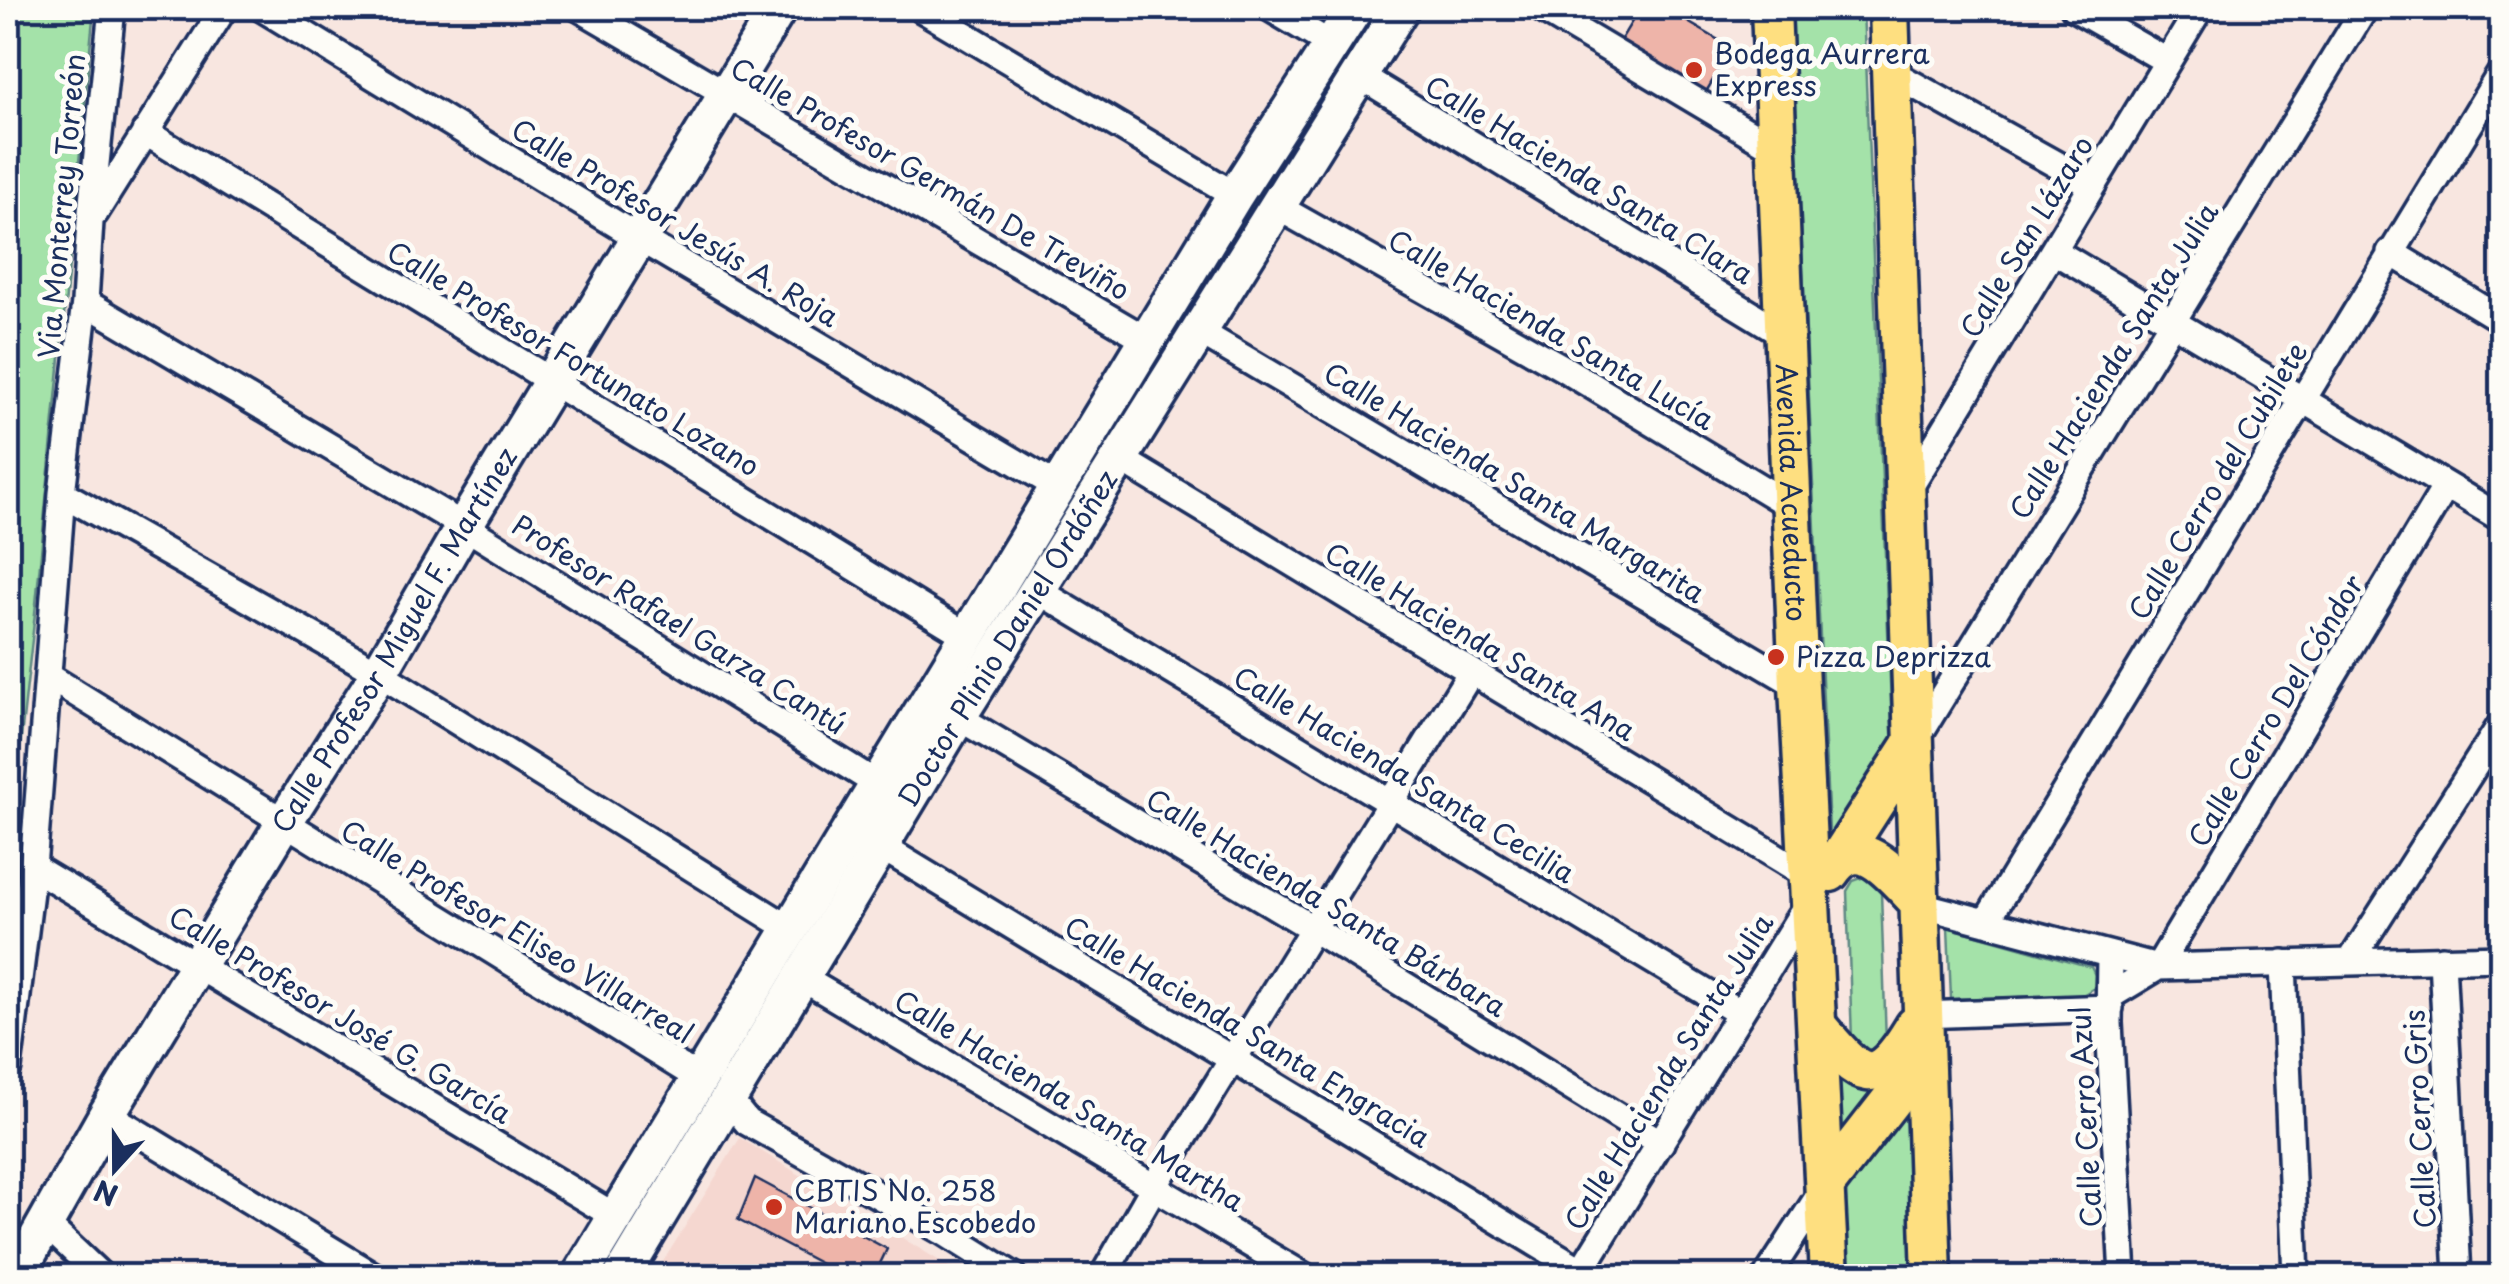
<svg xmlns="http://www.w3.org/2000/svg" width="2509" height="1284" viewBox="0 0 2509 1284" font-family="'Playpen Sans',sans-serif">
<style>
.built{fill:#f5d7d0}
.green{fill:#a4e2a9;stroke:#608884;stroke-width:2.5}
.building{fill:#eeb4a9;stroke:#1b2f5e;stroke-width:2.5}
.lines{fill:none;stroke-linecap:round;stroke-linejoin:round}
.street-casing{stroke:#1b2f5e;stroke-width:32}
.secondary-casing{stroke:#1b2f5e;stroke-width:42}
.primary-casing{stroke:#1b2f5e;stroke-width:45}
.street{stroke:#fdfcf7;stroke-width:25}
.secondary{stroke:#fdfcf7;stroke-width:35}
.primary{stroke:#fedf80;stroke-width:38}
.poi-dot{fill:#c8321e;stroke:#fdfcf7;stroke-width:4}
.labels{text-anchor:middle;stroke-width:10;stroke-linejoin:round;paint-order:stroke}
.poi-label{font-size:28px;fill:#1b2f5e;stroke:#fdfcf7;text-anchor:start}
.street-label{font-size:28px;fill:#1b2f5e;stroke:#fdfcf7}
</style>
<rect width="100%" height="100%" fill="#f8e6e0"/>
<filter id="ink" filterUnits="userSpaceOnUse"><feTurbulence type="fractalNoise" baseFrequency=".01" numOctaves="2"/><feDisplacementMap in="SourceGraphic" scale="20" xChannelSelector="R" yChannelSelector="G"/><feConvolveMatrix kernelMatrix="1 2 1 2 8 2 1 2 1" color-interpolation-filters="sRGB"/></filter>
<g filter="url(#ink)">
<path class="built" d="M 740,1138 L 964,1276 L 654,1276 Z"/>
<path class="green" d="M 8,8 L 94,8 L 36,604 L 8,854 Z
M 1791,8 L 1863,8 L 1893,754 L 1835,835 L 1829,831 Z
M 1334,71 L 1340,78 L 717,1084 L 716,1079 L 1328,74 Z
M 1864,877 L 1870,879 L 1881,892 L 1886,1043 L 1871,1057 L 1852,1041 L 1847,891 L 1853,881 Z
M 1948,927 L 2091,967 L 2095,975 L 2094,988 L 2083,995 L 1951,999 Z
M 1839,1067 L 1888,1074 L 1846,1128 L 1839,1124 Z
M 1903,1113 L 1909,1119 L 1916,1276 L 1845,1276 L 1841,1180 Z"/>
<path class="building" d="M 1640,8 L 1664,8 L 1732,48 L 1706,92 L 1620,41 Z
M 755,1178 L 887,1249 L 874,1276 L 844,1276 L 738,1220 Z"/>
<g class="lines">
<g class="street-casing">
<path id="street" d="M 262,8 L 639,238 L 1058,487
M 579,8 L 1149,341
M 920,8 L 1235,195
M 1270,8 L 1332,45
M 1540,8 L 1778,150
M 2074,8 L 2167,61
M 1889,71 L 2093,185
M 1359,75 L 1787,336
M 145,132 L 969,637
M 1276,206 L 1561,367 L 1794,508
M 95,213 L 224,8
M 2054,251 L 2502,519
M 2390,252 L 2502,320
M 85,302 L 464,526 L 879,785
M 1198,331 L 1799,686
M 1119,458 L 1810,877
M 1907,492 L 2200,8
M 62,493 L 379,673 L 792,930
M 1037,590 L 1740,1013
M 48,676 L 702,1080
M 958,717 L 1312,928 L 1661,1143
M 1915,741 L 2365,8
M 880,846 L 1582,1271
M 33,867 L 616,1217
M 1917,904 L 2158,967 L 2502,958
M 1986,922 L 2502,71
M 2110,955 L 2109,1023 L 2123,1276
M 2442,959 L 2458,1276
M 2350,962 L 2502,723
M 2283,963 L 2296,1276
M 802,978 L 1304,1276
M 2110,996 L 2158,967 L 2446,486
M 1921,1015 L 2110,1008
M 8,1068 L 33,867 L 62,493 L 85,302 L 90,222 L 112,8
M 729,1100 L 747,1122 L 942,1231 L 1014,1276
M 107,1114 L 374,1276
M 46,1224 L 101,1276
M 1103,1276 L 1155,1185 L 1471,672
M 1578,1276 L 1809,902
M 1767,1276 L 1824,1188"/>
</g>
<g class="secondary-casing">
<g id="secondary">
<path id="s1" d="M 16,1276 L 107,1114 L 283,824 L 379,673 L 464,526 L 779,8"/>
<path d="M 580,1276 L 1235,195 L 1355,8"/>
<path id="s2" d="M 622,1276 L 958,717 L 1401,8"/>
</g>
</g>
<g class="primary-casing">
<g id="primary">
<path id="s3" d="M 1771,8 L 1799,686 L 1829,1276"/>
<path d="M 1889,8 L 1932,1276"/>
<path d="M 1830,872 C 1860,828 1894,877 1918,901"/>
<path d="M 1810,877 L 1838,860 L 1912,745"/>
<path d="M 1818,1027 C 1861,1079 1875,1093 1915,1026"/>
<path d="M 1825,1185 L 1923,1059"/>
</g>
</g>
<use href="#street" class="street"/>
<use href="#secondary" class="secondary"/>
<use href="#primary" class="primary"/>
</g>
</g>
<g class="poi-dot">
<circle cx="1694" cy="70" r="10"/>
<circle cx="1776" cy="657" r="10"/>
<circle cx="774" cy="1207" r="10"/>
</g>
<g class="labels">
<g class="poi-label">
<text x="1714" y="64">Bodega Aurrera<tspan x="1714" dy="32">Express</tspan></text>
<text x="1796" y="667">Pizza Deprizza</text>
<text x="794" y="1201">CBTIS No. 258<tspan x="794" dy="32">Mariano Escobedo</tspan></text>
</g>
<g class="street-label">
<text transform="translate(930 179) rotate(30)" y="10">Calle Profesor Germán De Treviño</text>
<text transform="translate(1589 180) rotate(31)" y="10">Calle Hacienda Santa Clara</text>
<text transform="translate(62 206) rotate(-85)" y="10">Via Monterrey Torreón</text>
<text transform="translate(675 223) rotate(31)" y="10">Calle Profesor Jesús A. Roja</text>
<text transform="translate(2027 237) rotate(-59)" y="10">Calle San Lázaro</text>
<text transform="translate(1551 330) rotate(30)" y="10">Calle Hacienda Santa Lucía</text>
<text transform="translate(573 359) rotate(31)" y="10">Calle Profesor Fortunato Lozano</text>
<text transform="translate(2114 361) rotate(-58)" y="10">Calle Hacienda Santa Julia</text>
<text transform="translate(2218 481) rotate(-59)" y="10">Calle Cerro del Cubilete</text>
<text transform="translate(1514 483) rotate(31)" y="10">Calle Hacienda Santa Margarita</text>
<text dy="10" stroke="none"><textPath href="#s3" startOffset="485">Avenida Acueducto</textPath></text>
<text transform="translate(679 625) rotate(32)" y="10">Profesor Rafael Garza Cantú</text>
<text dy="10" stroke="none"><textPath href="#s2" startOffset="745">Doctor Plinio Daniel Ordóñez</textPath></text>
<text dy="10" stroke="none"><textPath href="#s1" startOffset="740">Calle Profesor Miguel F. Martínez</textPath></text>
<text transform="translate(1480 642) rotate(31)" y="10">Calle Hacienda Santa Ana</text>
<text transform="translate(2276 711) rotate(-59)" y="10">Calle Cerro Del Cóndor</text>
<text transform="translate(1404 775) rotate(31)" y="10">Calle Hacienda Santa Cecilia</text>
<text transform="translate(1326 903) rotate(31)" y="10">Calle Hacienda Santa Bárbara</text>
<text transform="translate(517 932) rotate(31)" y="10">Calle Profesor Eliseo Villarreal</text>
<text transform="translate(340 1015) rotate(31)" y="10">Calle Profesor José G. García</text>
<text transform="translate(1247 1032) rotate(31)" y="10">Calle Hacienda Santa Engracia</text>
<text transform="translate(1669 1072) rotate(-58)" y="10">Calle Hacienda Santa Julia</text>
<text transform="translate(1069 1101) rotate(31)" y="10">Calle Hacienda Santa Martha</text>
<text transform="translate(2086 1117) rotate(-93)" y="10">Calle Cerro Azul</text>
<text transform="translate(2420 1119) rotate(-93)" y="10">Calle Cerro Gris</text>
</g>
</g>
<rect width="2509" height="1284" fill="none" stroke="#fdfcf7" stroke-width="40"/>
<rect x="20" y="20" width="2469" height="1244" fill="none" stroke="#1b2f5e" stroke-width="4" filter="url(#ink)"/>
<g transform="translate(115 1169) rotate(201)" stroke="#fdfcf7" stroke-width="8" paint-order="stroke">
<path d="M0-8L18 38L0 25L-18 38Z" fill="#1b2f5e"/>
<text y="-15" font-size="28" font-weight="bold" text-anchor="middle" fill="#1b2f5e">N</text>
</g>
</svg>
